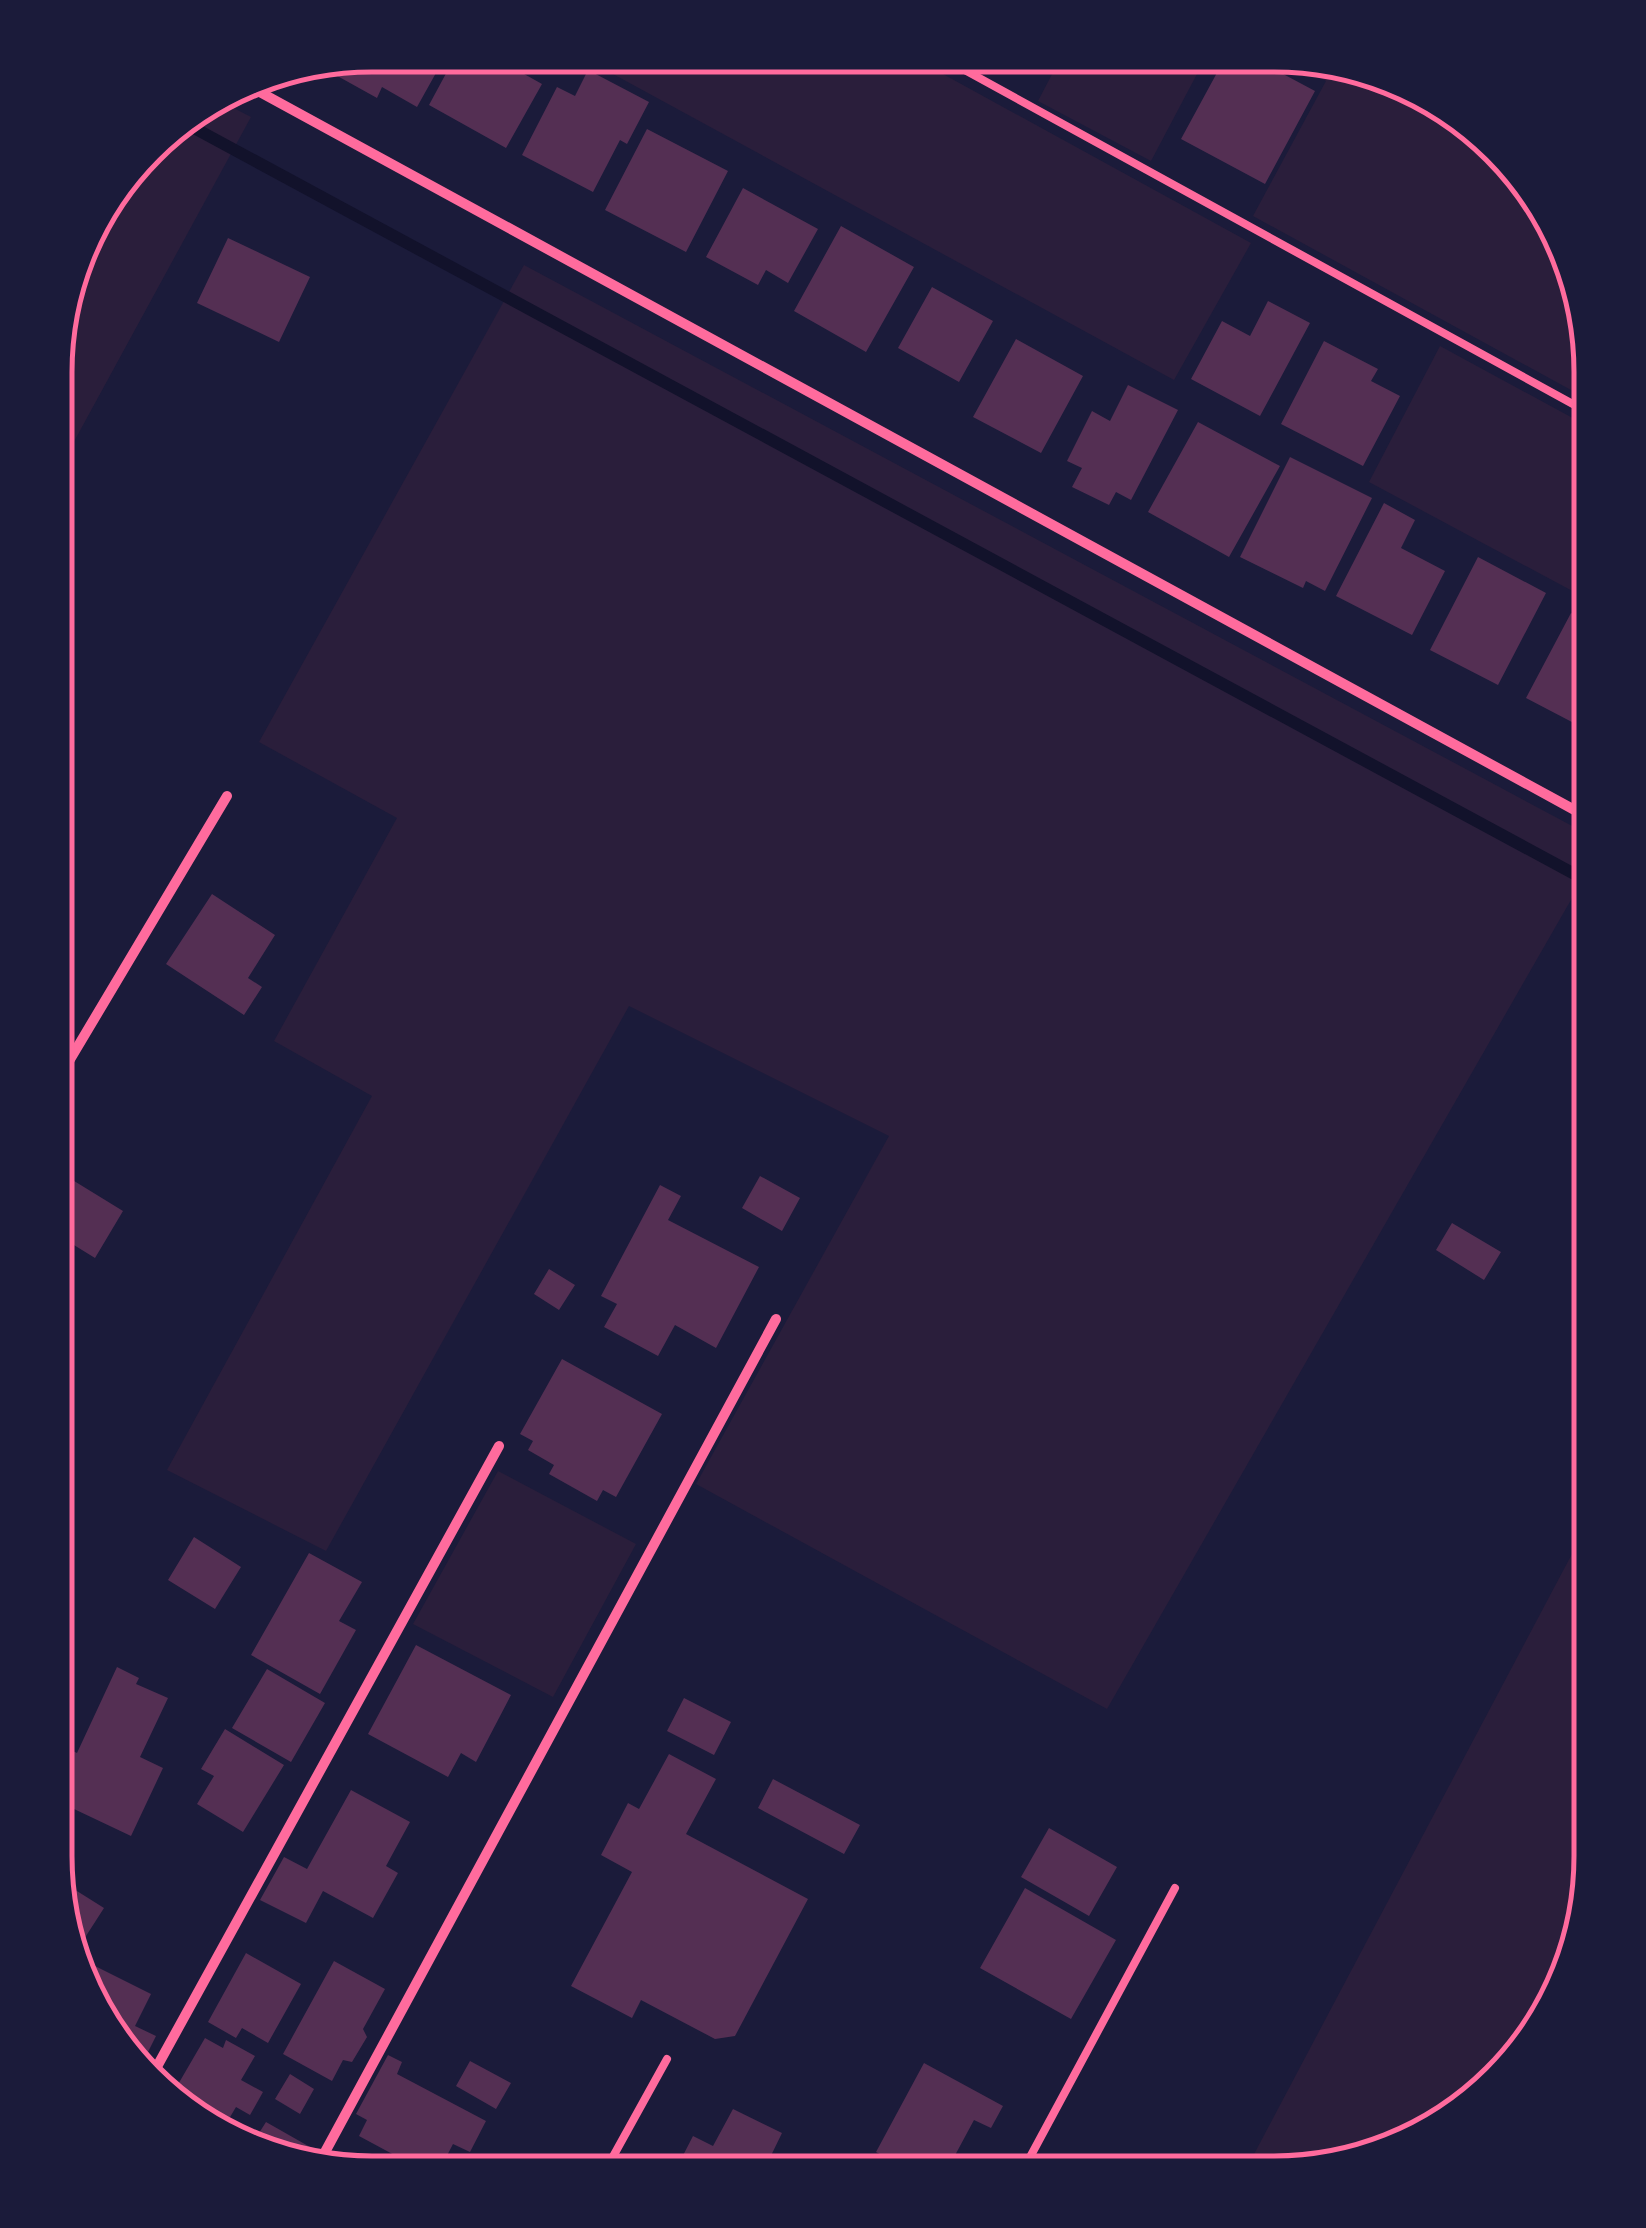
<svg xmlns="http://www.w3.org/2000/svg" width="1646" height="2228" viewBox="0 0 1646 2228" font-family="Barlow,sans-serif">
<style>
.green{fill:#2a1e3b}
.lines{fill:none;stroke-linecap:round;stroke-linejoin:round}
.stream{stroke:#12122b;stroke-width:12}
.building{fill:#542f53}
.service{stroke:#ff6b9d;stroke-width:8}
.minor{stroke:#ff6b9d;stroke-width:10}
.rim{fill:none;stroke:#ff6b9d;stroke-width:5}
</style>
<rect width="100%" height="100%" fill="#1b1b3a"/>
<path class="green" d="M 580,56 L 912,57 L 1251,243 L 1174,380 Z
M 1061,57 L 1206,57 L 1151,161 L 1038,101 Z
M 1294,58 L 1315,58 L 1450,109 L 1558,232 L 1591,372 L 1591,401 L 1253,216 L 1326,81 L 1292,62 Z
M 220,101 L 251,117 L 58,471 L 58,331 L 97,214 L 164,133 Z
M 524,265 L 1591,836 L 1591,865 L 1107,1709 L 696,1484 L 889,1136 L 629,1006 L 326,1551 L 167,1470 L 372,1096 L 274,1041 L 397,818 L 259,742 Z
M 1440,346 L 1591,428 L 1591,601 L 1369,482 Z
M 498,1471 L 636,1544 L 553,1697 L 413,1624 Z
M 1590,1520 L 1590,1877 L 1537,2032 L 1414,2140 L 1274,2173 L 1244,2173 Z"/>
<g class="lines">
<path class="stream" d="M 183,122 L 1591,883"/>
</g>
<path class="building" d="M 373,55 L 446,55 L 417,107 L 382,87 L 377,98 L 332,73 L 339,61 Z
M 456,55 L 490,55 L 542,84 L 506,148 L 429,105 Z
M 1225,58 L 1253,58 L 1315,91 L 1265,184 L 1181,139 Z
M 588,70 L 649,102 L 627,144 L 620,140 L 593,192 L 522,155 L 557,87 L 575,96 Z
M 647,129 L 728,171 L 686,252 L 605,210 Z
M 743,188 L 818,229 L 788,283 L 766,270 L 758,285 L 706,257 Z
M 841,226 L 914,267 L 866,352 L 794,311 Z
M 228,238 L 310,277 L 279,342 L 197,303 Z
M 932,287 L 993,321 L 959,382 L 898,348 Z
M 1268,301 L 1310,323 L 1260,416 L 1191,379 L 1222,321 L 1250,336 Z
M 1016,339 L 1083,376 L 1041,453 L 973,417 Z
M 1324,341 L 1378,369 L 1371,381 L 1400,396 L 1363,466 L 1281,424 Z
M 1128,385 L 1178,410 L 1131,500 L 1116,492 L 1109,505 L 1072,487 L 1082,468 L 1067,461 L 1092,411 L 1110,421 Z
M 1198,422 L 1280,466 L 1229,557 L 1148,512 Z
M 1290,457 L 1372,498 L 1325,591 L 1306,581 L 1303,588 L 1240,557 Z
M 1384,503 L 1415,520 L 1401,548 L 1445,571 L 1412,635 L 1336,596 Z
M 1478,557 L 1546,593 L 1498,685 L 1430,650 Z
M 1571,613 L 1591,623 L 1591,732 L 1526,698 Z
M 212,894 L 275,935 L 248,978 L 262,987 L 244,1015 L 166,964 Z
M 66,1176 L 123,1211 L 95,1258 L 56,1234 L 56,1192 Z
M 760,1176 L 800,1198 L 782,1231 L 742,1208 Z
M 660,1185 L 681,1196 L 668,1220 L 759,1267 L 716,1348 L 675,1325 L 658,1356 L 604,1327 L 617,1304 L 601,1296 Z
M 1452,1223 L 1501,1252 L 1484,1280 L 1436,1250 Z
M 549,1269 L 575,1285 L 559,1310 L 534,1294 Z
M 562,1359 L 662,1414 L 616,1497 L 603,1490 L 597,1501 L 549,1474 L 554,1465 L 528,1450 L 533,1441 L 520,1434 Z
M 194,1537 L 241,1567 L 215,1609 L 168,1580 Z
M 309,1553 L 362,1582 L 339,1621 L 356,1630 L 320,1694 L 251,1655 Z
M 416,1645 L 511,1695 L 476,1762 L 461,1753 L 448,1777 L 368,1734 Z
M 117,1667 L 139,1678 L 136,1684 L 168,1698 L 140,1757 L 163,1768 L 131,1836 L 55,1800 L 55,1755 L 60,1745 L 77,1753 Z
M 267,1669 L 325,1703 L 291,1762 L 232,1728 Z
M 684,1698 L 731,1722 L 714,1755 L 667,1731 Z
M 225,1729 L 284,1765 L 243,1832 L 197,1804 L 214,1776 L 201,1769 Z
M 669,1754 L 716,1779 L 686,1834 L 808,1899 L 735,2036 L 715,2039 L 641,2000 L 632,2018 L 571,1986 L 632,1872 L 601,1855 L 628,1803 L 639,1809 Z
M 773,1779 L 860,1825 L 844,1854 L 758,1808 Z
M 351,1790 L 410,1822 L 386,1866 L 398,1873 L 373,1918 L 323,1891 L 306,1923 L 260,1900 L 284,1857 L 307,1869 Z
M 1049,1828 L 1117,1867 L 1089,1916 L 1021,1877 Z
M 61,1881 L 104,1908 L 77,1950 Z
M 1025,1888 L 1116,1940 L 1071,2019 L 980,1968 Z
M 246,1953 L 301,1984 L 268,2043 L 242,2028 L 236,2038 L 208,2022 Z
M 334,1961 L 385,1989 L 363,2029 L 367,2037 L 352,2062 L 343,2060 L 332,2081 L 283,2054 Z
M 87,1962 L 151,1994 L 135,2026 L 156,2036 L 144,2060 L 88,1996 L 82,1972 Z
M 205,2038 L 223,2048 L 226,2040 L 255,2056 L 241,2080 L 263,2092 L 250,2115 L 236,2107 L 223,2129 L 196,2119 L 173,2093 Z
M 388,2055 L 402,2062 L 397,2074 L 486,2121 L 470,2152 L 453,2144 L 439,2171 L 424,2171 L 359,2136 L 367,2120 L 356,2114 Z
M 470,2061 L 511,2083 L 496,2109 L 456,2086 Z
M 924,2063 L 1003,2106 L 991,2128 L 974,2120 L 946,2172 L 914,2172 L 876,2152 Z
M 290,2074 L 314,2089 L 300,2114 L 275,2099 Z
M 733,2109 L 782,2133 L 763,2172 L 675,2171 L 693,2136 L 713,2146 Z
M 266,2122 L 310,2147 L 303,2159 L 254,2141 Z
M 342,2153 L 374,2170 L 332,2170 Z"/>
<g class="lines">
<path class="service" d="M 941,57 L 1591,414
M 55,1748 L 59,1741
M 605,2171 L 667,2059
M 1022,2172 L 1175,1888"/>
<path class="minor" d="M 247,85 L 1591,819
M 56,1083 L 227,796
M 154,2072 L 499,1446
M 318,2165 L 776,1319"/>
</g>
<path d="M0 0H1646V2228H0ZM372 72H1274A300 300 0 0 1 1574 372V1856A300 300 0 0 1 1274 2156H372A300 300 0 0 1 72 1856V372A300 300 0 0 1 372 72Z" fill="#1b1b3a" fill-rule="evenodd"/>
<path class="rim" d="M372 72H1274A300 300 0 0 1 1574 372V1856A300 300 0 0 1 1274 2156H372A300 300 0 0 1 72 1856V372A300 300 0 0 1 372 72Z"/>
</svg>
